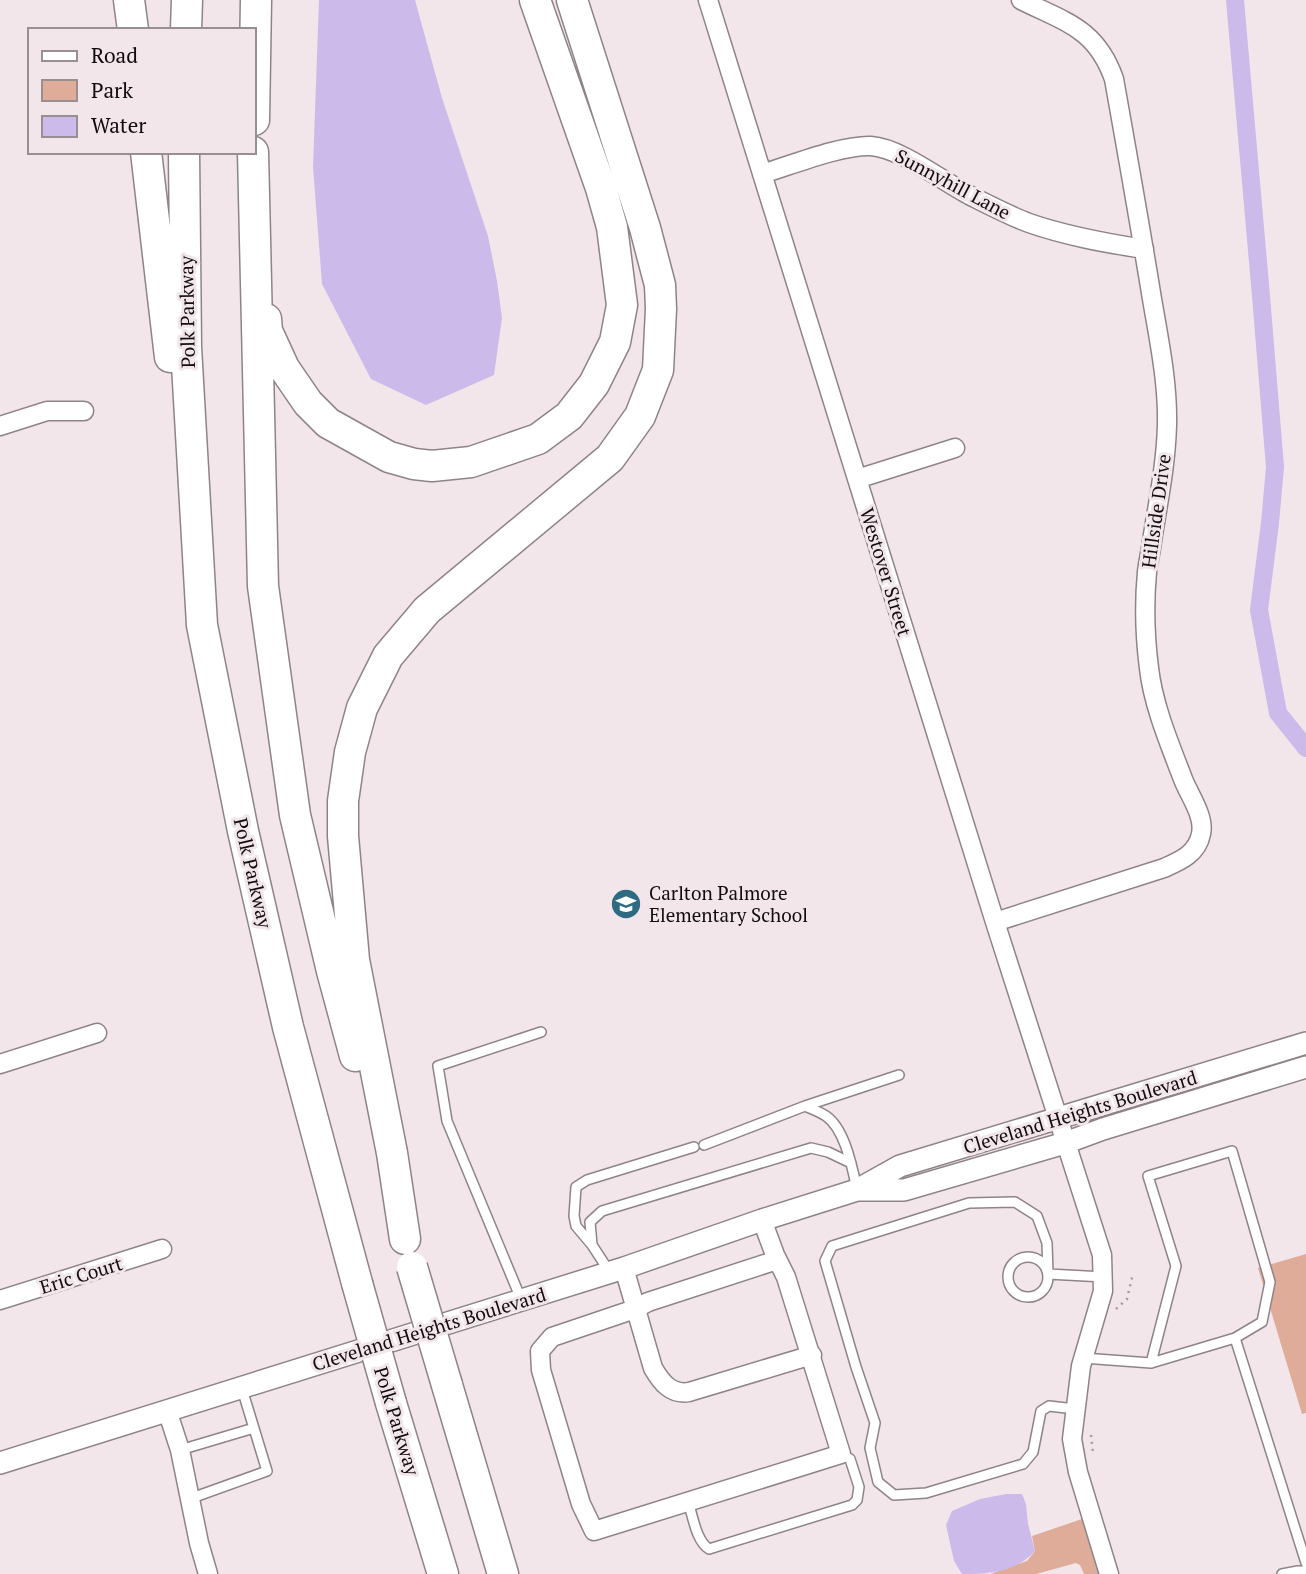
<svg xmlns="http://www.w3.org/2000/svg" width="1306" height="1574" viewBox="0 0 1306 1574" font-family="'PT Serif',serif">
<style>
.green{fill:#deac98}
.water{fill:#ccbaeb}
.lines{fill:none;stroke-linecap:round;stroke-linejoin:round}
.canal{stroke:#ccbaeb;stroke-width:18}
.service-casing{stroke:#8e8488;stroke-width:12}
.minor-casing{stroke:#8e8488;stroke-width:21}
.tertiary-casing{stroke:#8e8488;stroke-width:24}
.motorway-casing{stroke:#8e8488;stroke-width:33}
.path{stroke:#a59c9f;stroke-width:2.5;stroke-dasharray:2 5;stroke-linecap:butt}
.service{stroke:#fff;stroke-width:9}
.minor{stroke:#fff;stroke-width:18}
.tertiary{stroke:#fff;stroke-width:21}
.motorway{stroke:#fff;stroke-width:30}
.motorway-bridge-casing{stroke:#8e8488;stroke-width:33;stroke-linecap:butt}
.motorway-bridge{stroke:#fff;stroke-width:30}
.labels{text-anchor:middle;stroke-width:6;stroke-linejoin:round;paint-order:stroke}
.street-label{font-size:19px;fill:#110d0f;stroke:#f2e6ea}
.poi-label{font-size:19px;fill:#110d0f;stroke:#f2e6ea;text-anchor:start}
</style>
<rect width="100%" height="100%" fill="#f2e6ea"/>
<path class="green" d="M 1306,1254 L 1306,1413 L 1302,1414 L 1258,1268 Z
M 1082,1519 L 1099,1574 L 1084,1574 L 1080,1565 L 1076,1563 L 1036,1574 L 990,1574 L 1027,1561 L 1035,1551 L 1032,1536 Z"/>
<path class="water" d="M 319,0 L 415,0 L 442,98 L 488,236 L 497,281 L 502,318 L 494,375 L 426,405 L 371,379 L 322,284 L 313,167 Z
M 1006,1494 L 1022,1494 L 1026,1504 L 1028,1524 L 1035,1551 C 1016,1572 990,1574 962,1574 L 954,1561 L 946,1525 L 952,1511 L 980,1499 Z"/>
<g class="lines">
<path class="canal" d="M 1235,0 L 1261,296 L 1275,467 L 1270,523 L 1259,610 L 1278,713 L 1306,748"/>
<g class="service-casing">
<path id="service" d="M 805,1106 L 899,1075
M 704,1145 L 805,1106 C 812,1109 820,1112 826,1116 C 845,1129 852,1167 857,1189
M 592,1245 L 590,1222 L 602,1211 L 811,1148 L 828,1152 L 851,1163
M1008 1277a20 20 0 1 1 40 0a20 20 0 1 1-40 0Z
M 609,1271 L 592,1245 L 576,1226 L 574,1216 L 576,1187 L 587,1180 L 694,1147
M 521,1299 L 447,1121 L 438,1066 L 541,1032
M 1235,1338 L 1306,1563
M 1083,1358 L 1151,1363 L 1235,1338 L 1262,1322 L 1270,1282 L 1232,1151 L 1148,1176 L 1176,1266 L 1151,1363
M 1075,1409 L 1049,1406 L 1041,1411 L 1033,1452 L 1023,1464 L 926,1493 L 894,1495 L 878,1482 L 870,1448 L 875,1423 L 856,1367 L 825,1261 L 832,1246 L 969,1203 L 1015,1202 L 1037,1216 L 1047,1243 L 1048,1274 L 1104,1277
M 180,1450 L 254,1428
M 189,1499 L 267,1471 L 242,1389
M 688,1502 C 693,1516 696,1541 709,1549 L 852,1505 L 857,1500 L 859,1487 L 850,1459 L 841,1454
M 1282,1574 L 1298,1571 L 1306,1571"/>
</g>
<g class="minor-casing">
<path id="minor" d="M 708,0 L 995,922 L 1102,1255 L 1103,1291 L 1081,1366 L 1072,1439 L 1078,1472 L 1109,1574
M 762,174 C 792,165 841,145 871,146 C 901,148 943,182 971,196 C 989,205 1010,216 1029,223 C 1066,236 1106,243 1144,249
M 0,426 L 47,411 L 84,411
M 857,479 L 955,448
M 995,922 L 1164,868 C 1180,861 1197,854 1201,834 C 1205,816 1189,795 1183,779 C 1170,745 1153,705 1149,668 C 1145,637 1144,604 1147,572 C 1148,562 1151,551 1152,541 C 1158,503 1166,464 1167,425 C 1168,383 1159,340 1152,299 C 1140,225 1127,152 1114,79 C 1096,28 1065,22 1021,0
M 0,1064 L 97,1033
M 762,1220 L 775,1255 L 786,1277 L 841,1454 L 594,1531 L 581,1504 L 541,1370 L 540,1351 L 552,1337 L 635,1309 L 648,1302 L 777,1260
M 624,1268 L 653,1368 C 661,1382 671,1395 689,1392 L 812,1355
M 0,1300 L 162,1249
M 167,1410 L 180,1450 L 199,1543 L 208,1574"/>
</g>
<g class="tertiary-casing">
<path id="tertiary" d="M 858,1190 L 904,1190 L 1065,1143 L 1103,1129 L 1306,1067
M 0,1463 L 624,1268 L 762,1220 L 857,1190 L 900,1166 L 1306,1043"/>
</g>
<g class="motorway-casing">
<path id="motorway" d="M 129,0 L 133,30
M 186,30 L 187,0
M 254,120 L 256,0
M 146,152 L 170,357
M 184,152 L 186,347 L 202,625 L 243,831 L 288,1027 L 357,1283
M 253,152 L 263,586 L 295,815 L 332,971 L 355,1056
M 266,319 L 267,331 L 284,368 L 308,403 L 328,423 L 389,457 L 414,464 L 432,466 L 471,462 L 538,439 L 569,416 L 594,384 L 615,342 L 622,305 L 612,227 L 601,188 L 535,0
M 405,1239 L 392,1153 L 354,960 L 343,836 L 343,801 L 350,752 L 362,708 L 388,656 L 427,610 L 610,458 L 640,416 L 658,370 L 661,309 L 660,285 L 645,228 L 572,0
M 447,1385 L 503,1574
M 391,1403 L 443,1574"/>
</g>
<path class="path" d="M 1116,1309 L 1127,1299 L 1133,1273
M 1091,1435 L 1093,1453"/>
<use href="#service" class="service"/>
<use href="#minor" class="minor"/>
<use href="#tertiary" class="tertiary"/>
<use href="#motorway" class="motorway"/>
<g class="motorway-bridge-casing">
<path id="motorway-bridge" d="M 412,1267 L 447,1385
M 357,1283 L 391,1403"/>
</g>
<use href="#motorway-bridge" class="motorway-bridge"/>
</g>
<defs>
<g id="school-disc" transform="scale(1.575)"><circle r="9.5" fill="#2e6b82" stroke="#f2e6ea"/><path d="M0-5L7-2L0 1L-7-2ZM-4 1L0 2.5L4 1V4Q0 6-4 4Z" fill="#fff"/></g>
</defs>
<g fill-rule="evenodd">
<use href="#school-disc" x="626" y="904"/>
</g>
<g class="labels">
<g class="street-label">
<text transform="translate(953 184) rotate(28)" y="7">Sunnyhill Lane</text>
<text transform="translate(187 312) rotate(-91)" y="7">Polk Parkway</text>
<text transform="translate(1156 511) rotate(-82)" y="7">Hillside Drive</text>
<text transform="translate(886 572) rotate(73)" y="7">Westover Street</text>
<text transform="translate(253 873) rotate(77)" y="7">Polk Parkway</text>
<text transform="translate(1080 1112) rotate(-17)" y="7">Cleveland Heights Boulevard</text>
<text transform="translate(81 1275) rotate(-17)" y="7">Eric Court</text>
<text transform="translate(429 1329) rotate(-17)" y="7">Cleveland Heights Boulevard</text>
<text transform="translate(397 1421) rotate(73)" y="7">Polk Parkway</text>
</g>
<g class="poi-label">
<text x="649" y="900">Carlton Palmore<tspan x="649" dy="22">Elementary School</tspan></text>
</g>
</g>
<rect x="28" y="28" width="228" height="126" fill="#f2e6ea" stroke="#988f92" stroke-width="2"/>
<rect x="42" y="51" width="35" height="10" fill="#ffffff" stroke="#988f92" stroke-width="2"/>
<text x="91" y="63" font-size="21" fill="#110d0f">Road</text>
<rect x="42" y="80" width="35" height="21" fill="#deac98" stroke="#988f92" stroke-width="2"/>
<text x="91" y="98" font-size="21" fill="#110d0f">Park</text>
<rect x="42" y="116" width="35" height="21" fill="#ccbaeb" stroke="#988f92" stroke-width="2"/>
<text x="91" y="133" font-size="21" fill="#110d0f">Water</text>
</svg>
